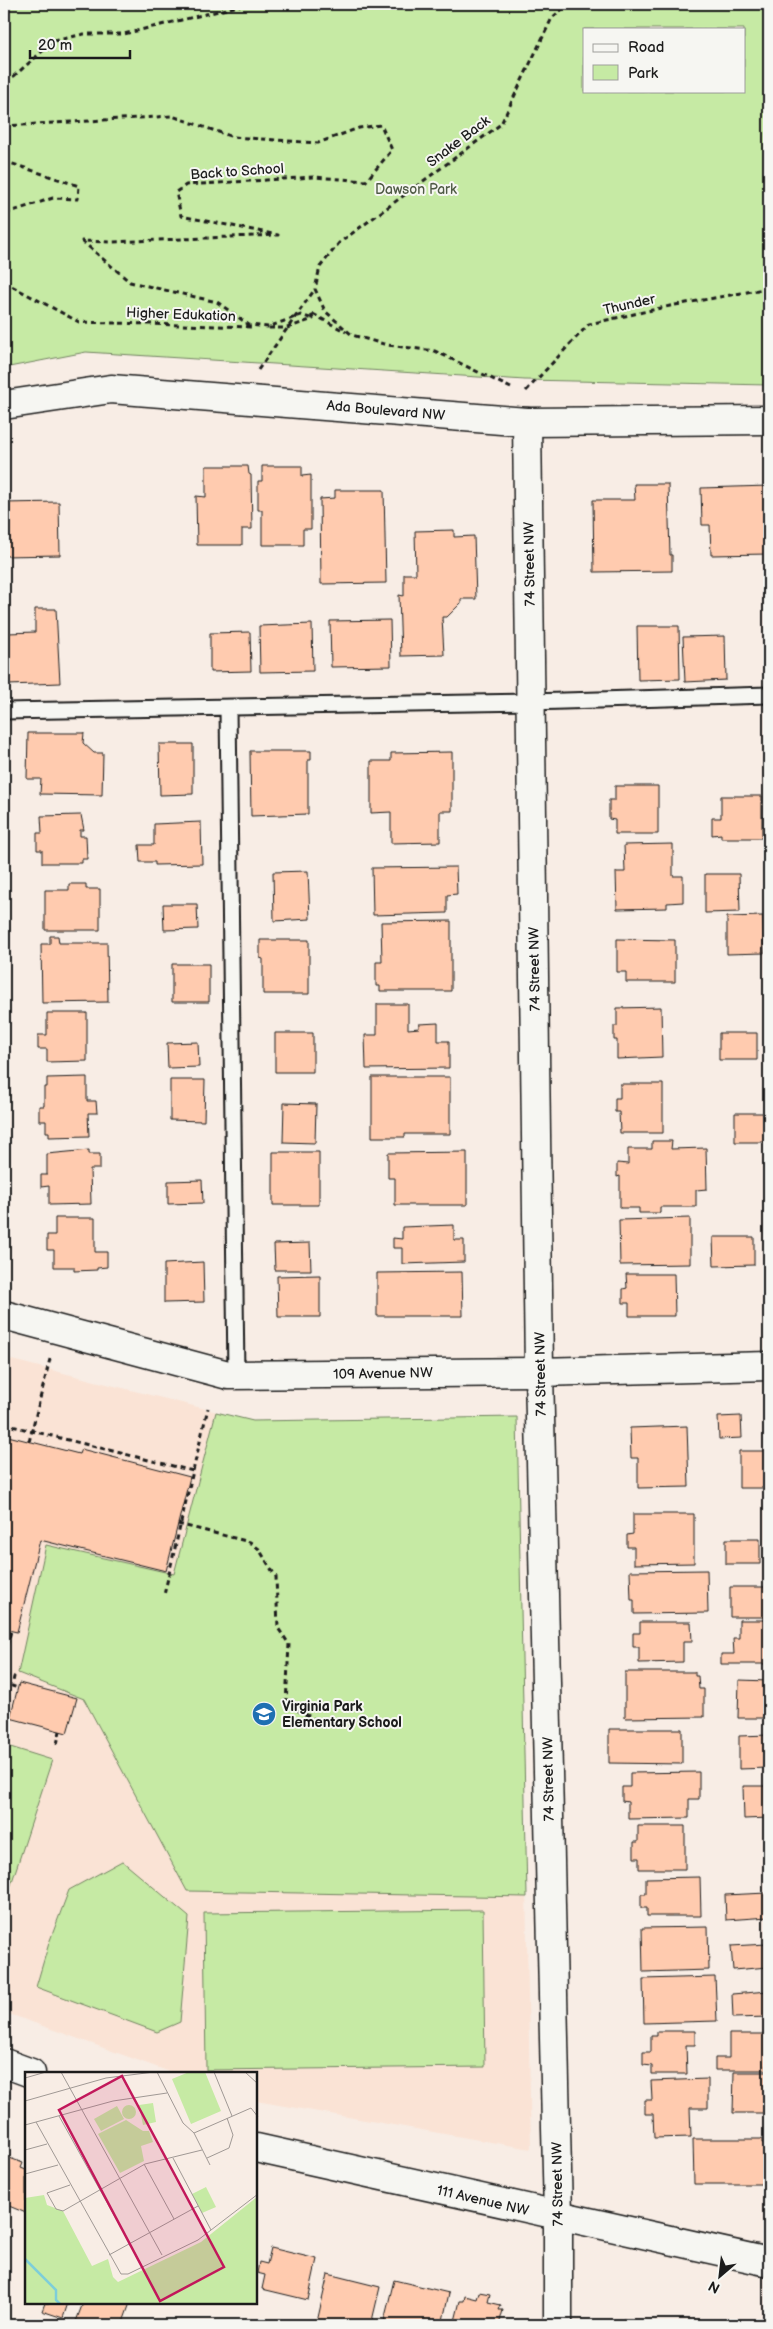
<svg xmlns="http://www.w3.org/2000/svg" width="773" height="2329" viewBox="0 0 773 2329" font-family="'Balsamiq Sans',sans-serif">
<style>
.built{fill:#fae3d5}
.green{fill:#c6eaa4;stroke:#718360;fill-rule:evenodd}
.building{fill:#ffcbaf;stroke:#1c1c1c}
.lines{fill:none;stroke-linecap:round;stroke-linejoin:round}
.service-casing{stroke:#1c1c1c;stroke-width:19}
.minor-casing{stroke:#1c1c1c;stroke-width:31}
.tertiary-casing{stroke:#1c1c1c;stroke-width:31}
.path{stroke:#1c1c1c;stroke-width:3;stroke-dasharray:5 4;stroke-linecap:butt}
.service{stroke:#f6f6f2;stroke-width:15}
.minor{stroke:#f6f6f2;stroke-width:28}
.tertiary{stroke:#f6f6f2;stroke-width:28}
.labels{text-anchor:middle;stroke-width:4;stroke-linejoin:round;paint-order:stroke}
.street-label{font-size:14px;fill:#1c1c1c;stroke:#f6f6f2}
.park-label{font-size:14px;fill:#4f5a45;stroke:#f6f6f2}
.poi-label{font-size:14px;font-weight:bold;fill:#1c1c1c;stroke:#f6f6f2;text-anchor:start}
.inset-river{fill:none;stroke:#7eced9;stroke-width:2.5}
.inset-road{fill:none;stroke:#a09995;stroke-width:1}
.view{fill:#c2185b;fill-opacity:0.15;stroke:#c2185b;stroke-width:2.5}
.inset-edge{fill:none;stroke:#1c1c1c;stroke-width:2.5}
</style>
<rect width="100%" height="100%" fill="#f8ede5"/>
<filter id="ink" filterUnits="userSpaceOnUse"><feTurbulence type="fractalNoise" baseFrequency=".02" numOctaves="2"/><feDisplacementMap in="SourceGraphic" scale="10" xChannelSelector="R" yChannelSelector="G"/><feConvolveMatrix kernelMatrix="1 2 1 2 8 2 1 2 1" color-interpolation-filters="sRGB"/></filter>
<g filter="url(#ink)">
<path class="built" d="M 4,1358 L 253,1421 L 517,1417 L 531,2149 L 256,2101 L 256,2073 L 173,2073 L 4,2012 Z"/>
<path class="green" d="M 4,4 L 769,4 L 769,385 L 525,380 L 86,352 L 4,368 ZM 584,29 L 744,29 L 744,91 L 584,91 Z
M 216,1412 L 253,1421 L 517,1417 L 527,1897 L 187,1891 L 84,1699 L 18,1673 L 46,1545 L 174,1574 Z
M 4,1745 L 52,1760 L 4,1906 Z
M 122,1861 L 189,1917 L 180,2022 L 157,2032 L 36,1987 L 49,1943 L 69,1890 Z
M 483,1910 L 485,2067 L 206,2070 L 204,1913 Z"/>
<path class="building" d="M 206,466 L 248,466 L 249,474 L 251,475 L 252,529 L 242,529 L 242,545 L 197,545 L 196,496 L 206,497 Z
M 262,466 L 302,466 L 302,476 L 311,475 L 311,529 L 303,529 L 303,545 L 262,545 L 262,510 L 258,510 L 258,481 L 262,481 Z
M 634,484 L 668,484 L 670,555 L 672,555 L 672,571 L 594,572 L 593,500 L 635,500 Z
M 769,486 L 768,554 L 711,555 L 710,525 L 702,525 L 701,488 Z
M 335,490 L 384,490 L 386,583 L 321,584 L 320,499 L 335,498 Z
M 59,502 L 60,555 L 4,556 L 4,503 Z
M 454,530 L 454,537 L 474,536 L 476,599 L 461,599 L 461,603 L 447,617 L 442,617 L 444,655 L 401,656 L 399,595 L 404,596 L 404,574 L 416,574 L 415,531 Z
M 35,609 L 56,609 L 60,683 L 9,685 L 8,633 L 35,632 Z
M 390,620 L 391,666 L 331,667 L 330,621 Z
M 312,624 L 313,671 L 260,672 L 259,626 Z
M 637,626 L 679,626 L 680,679 L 638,680 Z
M 250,632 L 251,671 L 210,672 L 210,633 Z
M 725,636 L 726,680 L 685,682 L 683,637 Z
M 28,733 L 84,733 L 83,743 L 94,753 L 103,753 L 102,795 L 40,794 L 41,779 L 27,779 Z
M 159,744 L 193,744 L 193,794 L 160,795 Z
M 250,751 L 311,751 L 311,760 L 308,760 L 308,814 L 251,816 Z
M 452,752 L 452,811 L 440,811 L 440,842 L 391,843 L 391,812 L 371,813 L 371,761 L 391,761 L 391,753 Z
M 615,786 L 658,786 L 658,834 L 615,834 L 615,820 L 609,819 L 609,800 L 615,800 Z
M 721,796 L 762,796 L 762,838 L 721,838 L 721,834 L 712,835 L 712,818 L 721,818 Z
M 81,815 L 84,830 L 80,830 L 80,836 L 86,836 L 87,859 L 82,859 L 82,863 L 42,863 L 42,850 L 37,850 L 37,833 L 42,833 L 41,816 Z
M 201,822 L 202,864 L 155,865 L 155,862 L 140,862 L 139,845 L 154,845 L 154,824 Z
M 673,844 L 673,876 L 683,876 L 683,902 L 667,903 L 667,908 L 617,909 L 616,872 L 625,872 L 624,845 Z
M 456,867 L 457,894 L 447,895 L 447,913 L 373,915 L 372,868 Z
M 308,871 L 310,919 L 274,921 L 273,872 Z
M 705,874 L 739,874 L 740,912 L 705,913 Z
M 69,884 L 86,884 L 86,889 L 100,889 L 100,930 L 45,930 L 45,890 L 69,890 Z
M 163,904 L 197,904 L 198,929 L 164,930 Z
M 763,916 L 764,953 L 727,954 L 727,917 Z
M 451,921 L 451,991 L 380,991 L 380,986 L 376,986 L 376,962 L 382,962 L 381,922 Z
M 50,936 L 58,936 L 59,943 L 107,943 L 108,1002 L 42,1003 L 41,944 L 50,944 Z
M 617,939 L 675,940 L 675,982 L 626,982 L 626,972 L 617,972 Z
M 260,940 L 309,940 L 309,994 L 263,994 L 263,959 L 260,958 Z
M 172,964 L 209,964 L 209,1002 L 172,1002 Z
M 377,1004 L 408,1004 L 408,1029 L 419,1028 L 419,1024 L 438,1023 L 438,1041 L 449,1041 L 449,1068 L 366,1069 L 365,1035 L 377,1035 Z
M 661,1007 L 662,1057 L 617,1059 L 617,1040 L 614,1040 L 614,1026 L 617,1026 L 617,1008 Z
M 47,1013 L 87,1013 L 87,1061 L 47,1062 L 47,1049 L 38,1049 L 38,1035 L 47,1035 Z
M 275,1033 L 313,1033 L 313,1072 L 275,1072 Z
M 719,1033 L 757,1033 L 757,1060 L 719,1060 Z
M 198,1042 L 199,1067 L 168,1068 L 167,1043 Z
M 87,1077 L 87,1101 L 96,1101 L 97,1113 L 88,1113 L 89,1136 L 49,1137 L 49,1132 L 46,1132 L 46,1121 L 39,1121 L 39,1106 L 44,1106 L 44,1087 L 47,1087 L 47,1078 Z
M 372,1077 L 450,1077 L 450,1134 L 405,1134 L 405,1137 L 372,1137 Z
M 170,1080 L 205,1080 L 204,1121 L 170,1120 Z
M 620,1084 L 663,1084 L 663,1133 L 620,1133 L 619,1112 L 615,1112 L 615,1098 L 620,1098 Z
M 284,1103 L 316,1104 L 315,1143 L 283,1142 Z
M 735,1113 L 769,1113 L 769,1142 L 735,1142 Z
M 652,1141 L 672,1141 L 671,1149 L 706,1148 L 707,1189 L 696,1190 L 696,1207 L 660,1207 L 660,1213 L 639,1213 L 639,1208 L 620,1208 L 620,1176 L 617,1177 L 617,1163 L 628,1164 L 628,1149 L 652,1149 Z
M 89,1150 L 89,1154 L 100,1154 L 100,1169 L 90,1169 L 91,1204 L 49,1205 L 49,1186 L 41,1187 L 41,1175 L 47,1175 L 47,1154 Z
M 273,1152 L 319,1152 L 319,1205 L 273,1205 Z
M 467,1152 L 467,1205 L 395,1205 L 395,1178 L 388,1178 L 388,1153 Z
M 202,1180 L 203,1203 L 168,1204 L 168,1181 Z
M 55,1218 L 95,1218 L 95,1252 L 107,1252 L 107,1267 L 97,1268 L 97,1270 L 74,1271 L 74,1267 L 54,1267 L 54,1250 L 47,1250 L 47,1235 L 55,1235 Z
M 690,1218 L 690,1264 L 620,1265 L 619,1220 Z
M 454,1225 L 454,1240 L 464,1240 L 464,1262 L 402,1264 L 402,1248 L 393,1248 L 393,1238 L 402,1239 L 402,1227 Z
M 713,1237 L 754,1237 L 754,1265 L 714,1266 Z
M 310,1243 L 311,1270 L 275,1270 L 274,1244 Z
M 203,1262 L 204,1302 L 164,1303 L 164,1264 Z
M 462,1272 L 463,1316 L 377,1316 L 377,1273 Z
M 626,1274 L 674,1274 L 675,1316 L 629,1316 L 629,1303 L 623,1303 L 623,1289 L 627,1288 Z
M 320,1275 L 320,1317 L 278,1317 L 277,1276 Z
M 741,1416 L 742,1438 L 719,1439 L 718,1417 Z
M 687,1426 L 689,1487 L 638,1488 L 638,1458 L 631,1458 L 630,1428 Z
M 4,1435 L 79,1454 L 81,1449 L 190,1477 L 166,1571 L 40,1540 L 17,1632 L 4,1629 Z
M 739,1451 L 769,1451 L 769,1488 L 739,1488 Z
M 633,1514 L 694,1514 L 694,1563 L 634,1564 L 634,1547 L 627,1547 L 627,1535 L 633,1534 Z
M 726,1539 L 760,1539 L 760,1564 L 726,1564 Z
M 707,1570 L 708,1613 L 634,1614 L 634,1600 L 631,1600 L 630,1571 Z
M 730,1587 L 769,1587 L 769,1617 L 730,1617 Z
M 739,1620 L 769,1620 L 769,1664 L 721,1664 L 721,1654 L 734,1654 L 733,1638 L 739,1638 Z
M 640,1622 L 691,1622 L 692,1642 L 683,1642 L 683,1662 L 639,1663 L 639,1647 L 633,1647 L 633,1633 L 640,1633 Z
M 625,1672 L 695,1672 L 695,1676 L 698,1676 L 699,1689 L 704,1689 L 704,1717 L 625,1718 Z
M 739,1680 L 769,1681 L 769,1718 L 738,1718 Z
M 19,1683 L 77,1698 L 67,1733 L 10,1718 Z
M 609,1729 L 682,1729 L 682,1764 L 609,1763 Z
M 769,1735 L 769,1768 L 739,1769 L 739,1736 Z
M 699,1772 L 699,1799 L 689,1799 L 689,1818 L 628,1819 L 628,1802 L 622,1801 L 622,1787 L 630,1787 L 630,1773 Z
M 743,1786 L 769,1786 L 769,1818 L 744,1819 Z
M 638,1826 L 685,1826 L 685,1869 L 639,1869 L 639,1858 L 634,1858 L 634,1842 L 638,1842 Z
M 700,1877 L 701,1916 L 647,1916 L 647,1908 L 641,1908 L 641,1894 L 646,1894 L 646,1878 Z
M 767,1893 L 768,1917 L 726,1920 L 725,1895 Z
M 708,1927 L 709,1970 L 643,1972 L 642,1928 Z
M 767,1944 L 768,1967 L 733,1970 L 731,1946 Z
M 715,1977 L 717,2021 L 644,2023 L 643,1979 Z
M 768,1991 L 769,2017 L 733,2018 L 732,1994 Z
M 657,2031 L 695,2031 L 695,2045 L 686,2045 L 687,2074 L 652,2074 L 652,2066 L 643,2065 L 643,2052 L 651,2052 L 651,2036 L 657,2036 Z
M 729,2034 L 767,2034 L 767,2070 L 715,2070 L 715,2058 L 729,2058 Z
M 734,2072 L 769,2072 L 769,2113 L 733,2113 Z
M 708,2079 L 708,2108 L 690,2108 L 691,2137 L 654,2138 L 653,2114 L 645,2114 L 645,2100 L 652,2100 L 651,2081 Z
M 693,2139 L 762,2139 L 762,2143 L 769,2142 L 769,2188 L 762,2188 L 762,2184 L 694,2184 Z
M 7,2157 L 23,2163 L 21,2168 L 26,2170 L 26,2213 L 4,2204 L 4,2161 L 6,2162 Z
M 271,2248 L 317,2259 L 308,2300 L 262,2289 L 265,2275 L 257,2273 L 259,2262 L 267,2264 Z
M 328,2274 L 380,2287 L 371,2325 L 330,2325 L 317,2322 Z
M 394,2280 L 449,2293 L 442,2325 L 383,2325 Z
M 479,2292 L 490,2294 L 488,2302 L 501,2305 L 499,2310 L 503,2310 L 499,2325 L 454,2325 L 460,2301 L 464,2301 L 465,2296 L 477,2299 Z
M 45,2303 L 68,2303 L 63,2318 L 42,2311 Z
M 83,2303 L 130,2303 L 122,2325 L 79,2325 L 75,2324 Z
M 623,2319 L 650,2325 L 622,2325 Z"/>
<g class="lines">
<g class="service-casing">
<path id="service" d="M 228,708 L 236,1375
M 4,711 L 530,702 L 769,695"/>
</g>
<g class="minor-casing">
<path id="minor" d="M 527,422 L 769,420
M 4,1315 L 228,1375 L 539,1372 L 769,1366
M 4,2063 L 31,2073
M 256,2148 L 769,2262"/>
</g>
<g class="tertiary-casing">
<path id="tertiary" d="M 4,405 L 111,389 L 527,422 L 539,1372 L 558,2216 L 558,2325"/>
</g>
<path class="path" d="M 4,77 L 14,76 L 54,41 L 84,34 L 124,34 L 247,4
M 4,126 L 172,116 L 233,137 L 318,143 L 359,128 L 381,125 L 392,150 L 366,181 L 314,177 L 186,185 L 176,192 L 181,216 L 278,235 L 111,242 L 82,241 L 130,282 L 217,302 L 249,325 L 268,327 L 301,315 L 313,319
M 4,161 L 79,186 L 78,199 L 53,198 L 4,214
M 4,282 L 79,322 L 251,327
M 269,328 L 287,328 L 313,319 L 311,313 L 346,332
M 258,370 L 315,289
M 511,388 L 435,351 L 387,345 L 352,335 L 325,311 L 315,289 L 320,267 L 339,243 L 501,124 L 552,18 L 568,4
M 526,391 L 589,324 L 670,306 L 769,288
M 4,1424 L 193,1471 L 164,1595
M 29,1442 L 50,1359
M 193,1471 L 208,1408
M 178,1524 L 250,1542 L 259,1549 L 276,1577 L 278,1628 L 289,1644 L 286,1704 L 324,1724
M 4,1654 L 11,1631
M 4,1675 L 14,1677 L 12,1686 L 18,1688
M 57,1744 L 60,1731"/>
<use href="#service" class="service"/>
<use href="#minor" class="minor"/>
<use href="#tertiary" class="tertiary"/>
</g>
</g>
<defs>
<g id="school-disc" transform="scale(1.25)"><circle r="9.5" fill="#1f6fb2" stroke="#f6f6f2"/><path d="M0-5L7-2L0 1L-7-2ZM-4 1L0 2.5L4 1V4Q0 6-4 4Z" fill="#fff"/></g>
</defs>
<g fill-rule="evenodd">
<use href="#school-disc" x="264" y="1714"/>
</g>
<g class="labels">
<g class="street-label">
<text transform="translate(458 141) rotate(-37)" y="5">Snake Back</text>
<text transform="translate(237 171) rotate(-4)" y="5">Back to School</text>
<text transform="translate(629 304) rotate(-13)" y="5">Thunder</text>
<text transform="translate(181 314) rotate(2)" y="5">Higher Edukation</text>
<text transform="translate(386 410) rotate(5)" y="5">Ada Boulevard NW</text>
<text transform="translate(529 564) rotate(-91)" y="5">74 Street NW</text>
<text transform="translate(534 969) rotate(-91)" y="5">74 Street NW</text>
<text transform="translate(383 1373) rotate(-1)" y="5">109 Avenue NW</text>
<text transform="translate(540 1374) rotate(-91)" y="5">74 Street NW</text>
<text transform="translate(548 1779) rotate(-91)" y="5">74 Street NW</text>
<text transform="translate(557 2184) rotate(-91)" y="5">74 Street NW</text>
<text transform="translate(483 2200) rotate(13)" y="5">111 Avenue NW</text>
</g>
<g class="park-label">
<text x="416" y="194">Dawson Park</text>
</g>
<g class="poi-label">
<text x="282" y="1711">Virginia Park<tspan x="282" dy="16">Elementary School</tspan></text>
</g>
</g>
<g transform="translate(25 2072)">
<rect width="232" height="232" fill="#f8ede5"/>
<path d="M 164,0 L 180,0 L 196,39 L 166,52 L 147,7 ZM 128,31 L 131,50 L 118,53 L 114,33 ZM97 40a7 7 0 1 1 14 0a7 7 0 1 1-14 0ZM 92,34 L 99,47 L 76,59 L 69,47 ZM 101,48 L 118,59 L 124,59 L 128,70 L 116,74 L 119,89 L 95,101 L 73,62 ZM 181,115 L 191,135 L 177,141 L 167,122 ZM 19,123 L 22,133 L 38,139 L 67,194 L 83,187 L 88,205 L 93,210 L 176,170 L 232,125 L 232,232 L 0,232 L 0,126 Z" fill="#c6eaa4"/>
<path class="inset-river" d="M 0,187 L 31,218 L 31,228 L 35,232"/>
<path class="inset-road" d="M 36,0 L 137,183M 132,0 L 158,51 L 169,61M 189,0 L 207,44M 220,0 L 233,12M 0,6 L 21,0M 0,29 L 81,6 L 129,0M 34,44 L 105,172M 11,50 L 96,202 L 103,202 L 173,168 L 233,122M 0,53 L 88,29 L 142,21M 169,61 L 226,36 L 233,45M 169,61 L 185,93M 0,78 L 22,72M 148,86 L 186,158M 182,86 L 204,76 L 208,63 L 202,46M 119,92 L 149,147M 0,102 L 33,93M 45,113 L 22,121 L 31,137 L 38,139 L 120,92 L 177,78M 84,183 L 173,134"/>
<path class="view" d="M 97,4 L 199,195 L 135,229 L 34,38 Z"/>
<rect width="232" height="232" class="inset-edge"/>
</g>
<rect width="773" height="2329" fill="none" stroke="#f6f6f2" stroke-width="20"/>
<rect x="10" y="10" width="753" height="2309" fill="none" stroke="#1c1c1c" stroke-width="2" filter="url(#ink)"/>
<rect x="583" y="28" width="162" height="65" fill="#f6f6f2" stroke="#9f9f9c"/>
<rect x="593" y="44" width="25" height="8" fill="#f6f6f2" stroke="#9f9f9c"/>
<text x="628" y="52" font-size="15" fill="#1c1c1c">Road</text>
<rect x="593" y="65" width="25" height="15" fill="#c6eaa4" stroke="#9f9f9c"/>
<text x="628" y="78" font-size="15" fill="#1c1c1c">Park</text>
<g transform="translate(720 2276) rotate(208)" stroke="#f6f6f2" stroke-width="4" paint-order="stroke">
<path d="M0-4L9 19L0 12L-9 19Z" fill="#1c1c1c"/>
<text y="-8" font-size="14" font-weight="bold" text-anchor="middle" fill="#1c1c1c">N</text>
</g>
<path d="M30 50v8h100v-8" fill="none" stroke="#1c1c1c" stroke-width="2.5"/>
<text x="38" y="50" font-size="15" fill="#1c1c1c" stroke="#f6f6f2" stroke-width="4" paint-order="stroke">20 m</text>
</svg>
